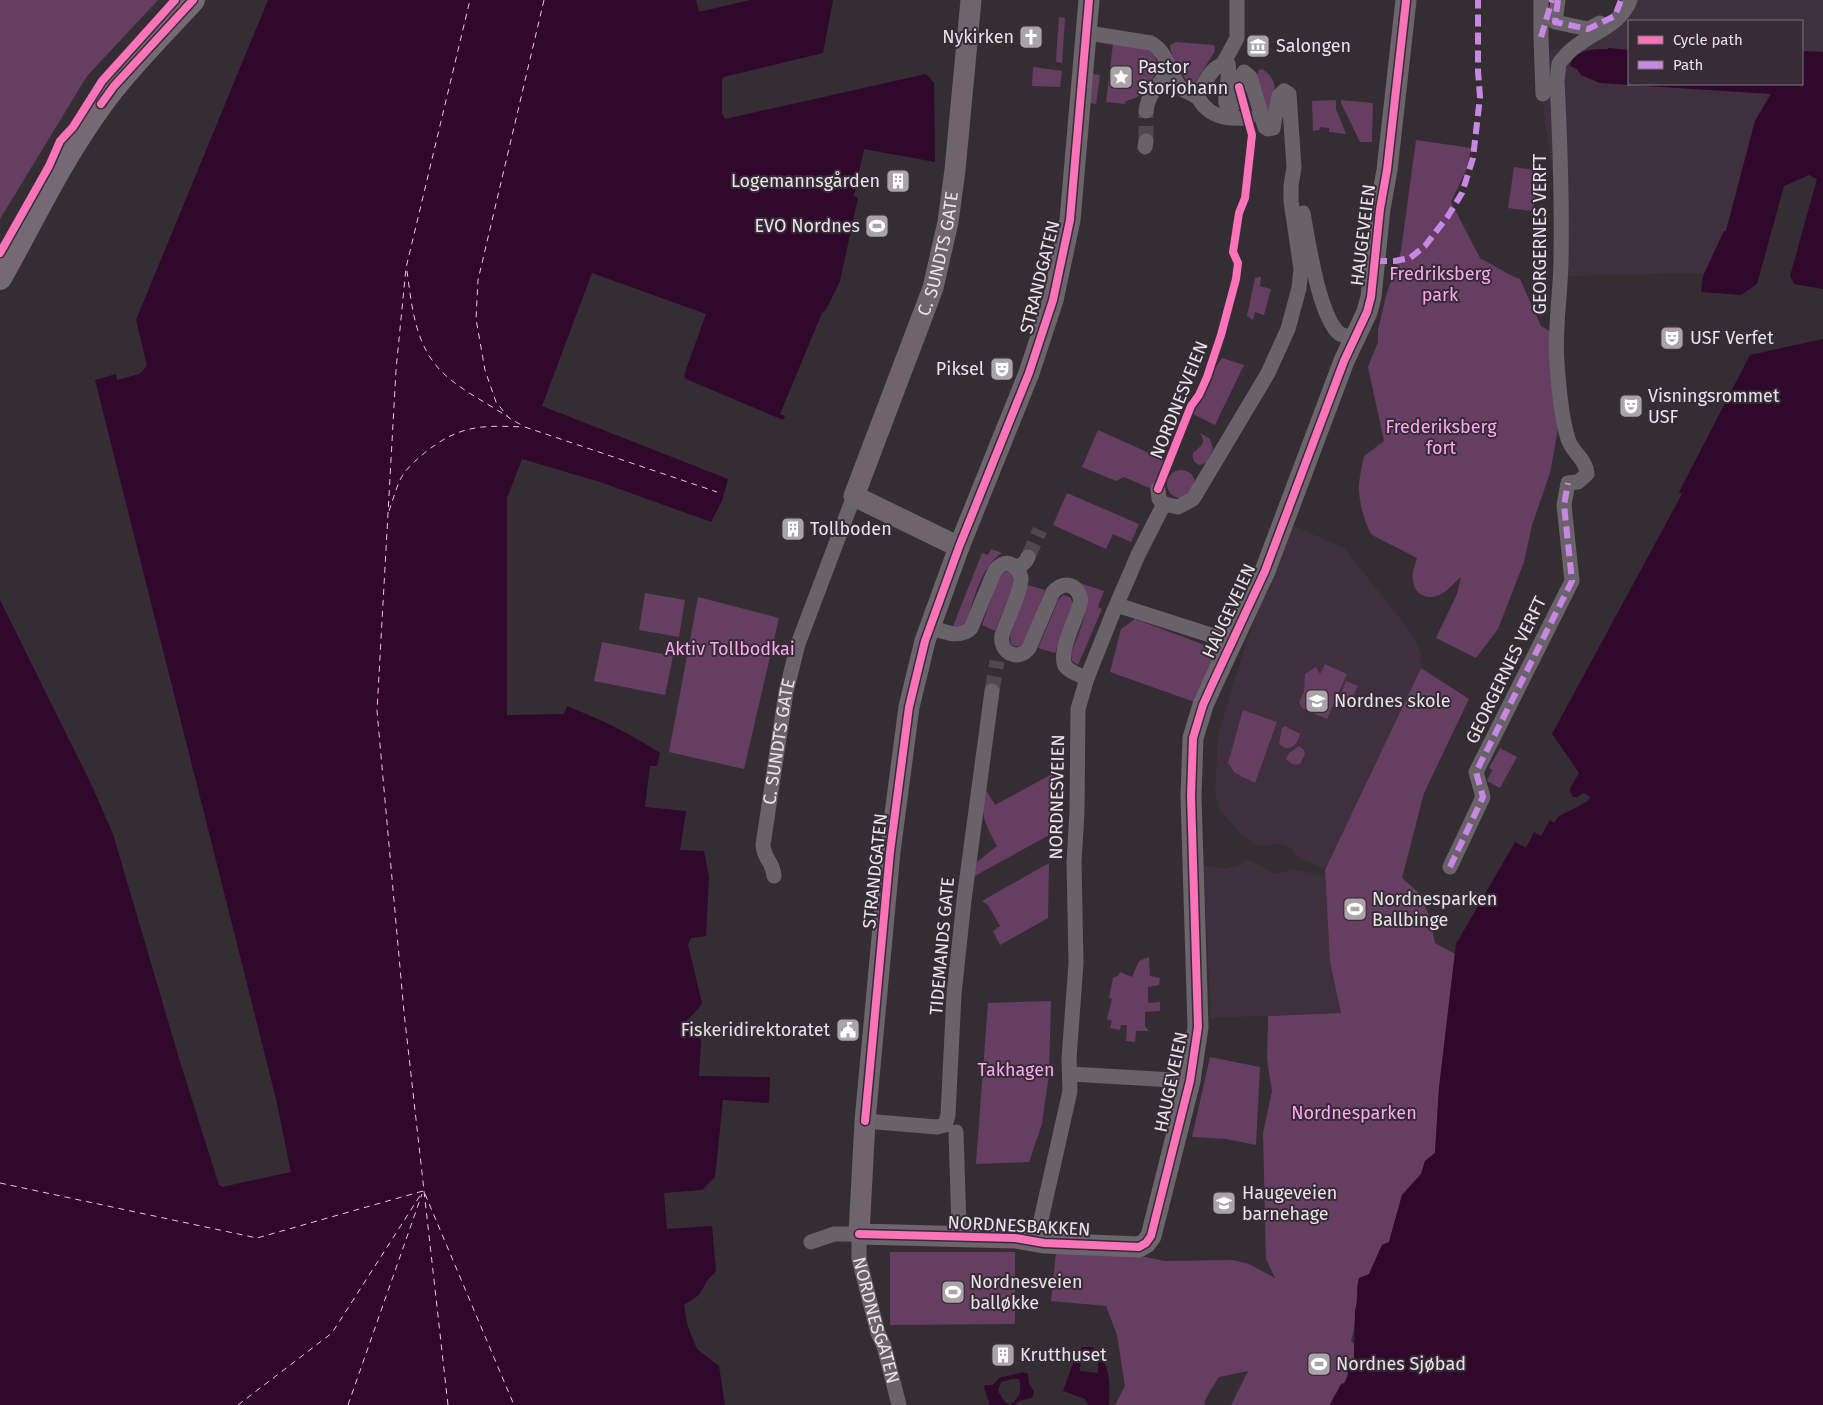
<svg xmlns="http://www.w3.org/2000/svg" width="1823" height="1405" viewBox="0 0 1823 1405" font-family="'Fira Sans',sans-serif">
<style>
.built{fill:#3e303c}
.green{fill:#663e61}
.water{fill:#2f082c;fill-rule:evenodd}
.pier{fill:#342e33}
.lines{fill:none;stroke-linecap:round;stroke-linejoin:round}
.ferry{stroke:#f5c1ed;stroke-width:1;stroke-dasharray:6 5;stroke-linecap:butt}
.street-tunnel{stroke:#4f494e;stroke-width:15;stroke-dasharray:15 8;stroke-linecap:butt}
.street{stroke:#6a6269;stroke-width:15}
.secondary{stroke:#6d646c;stroke-width:21}
.primary{stroke:#756a74;stroke-width:24}
.quiet{stroke:#c787e3;stroke-width:6;stroke-dasharray:12 6;stroke-linecap:butt}
.cycleway-casing{stroke:#362c35;stroke-width:11}
.cycleway{stroke:#fb73b8;stroke-width:8}
.labels{text-anchor:middle;stroke-width:4;stroke-linejoin:round;paint-order:stroke}
.poi-label{font-size:18px;fill:#e9e3e8;stroke:#362c35;text-anchor:start}
.street-label{font-size:18px;fill:#e9e3e8;stroke:#362c35}
.park-label{font-size:18px;fill:#fea7f3;stroke:#362c35}
</style>
<rect width="100%" height="100%" fill="#342e33"/>
<path class="built" d="M 1633,0 L 1823,0 L 1823,52 L 1802,51 L 1802,21 L 1629,21 L 1629,50 L 1609,48 L 1608,49 L 1592,49 L 1577,69 L 1581,75 L 1600,83 L 1771,93 L 1755,121 L 1726,231 L 1724,231 L 1703,276 L 1701,273 L 1566,276 L 1536,53 L 1582,44 Z
M 1290,524 L 1344,548 L 1407,627 L 1421,652 L 1421,668 L 1329,862 L 1325,868 L 1302,860 L 1297,856 L 1291,848 L 1278,843 L 1266,846 L 1255,844 L 1242,835 L 1219,809 L 1215,793 L 1218,734 L 1247,640 Z
M 1247,859 L 1276,874 L 1292,869 L 1325,876 L 1330,962 L 1341,1013 L 1211,1018 L 1203,865 L 1225,869 L 1239,865 Z"/>
<path class="green" d="M 0,0 L 158,0 L 87,76 L 0,219 Z
M 1059,17 L 1065,18 L 1062,63 L 1056,62 Z
M 1176,42 L 1214,45 L 1215,51 L 1195,83 L 1189,85 C 1182,73 1171,59 1170,45 Z
M 1113,43 C 1125,45 1143,45 1152,53 C 1165,65 1148,90 1137,97 C 1134,99 1129,100 1126,101 L 1125,104 L 1106,102 Z
M 1033,67 L 1062,71 L 1060,87 L 1032,86 Z
M 1262,69 C 1282,81 1274,100 1269,118 L 1257,75 L 1259,70 Z
M 1093,74 L 1100,75 L 1096,104 L 1090,103 Z
M 1336,100 L 1336,109 L 1346,134 L 1329,132 L 1329,128 L 1320,127 L 1319,130 L 1313,131 L 1312,101 Z
M 1341,100 L 1373,103 L 1372,142 L 1360,142 L 1341,103 Z
M 1416,140 L 1471,148 L 1467,168 L 1451,202 L 1480,258 L 1510,275 L 1520,279 L 1541,326 L 1555,334 L 1558,429 L 1550,473 L 1532,525 L 1524,562 L 1498,629 L 1476,658 L 1436,638 L 1457,594 L 1461,577 C 1455,582 1449,589 1443,593 C 1431,601 1415,597 1413,581 C 1411,574 1415,565 1417,558 L 1372,535 C 1364,523 1358,498 1359,484 C 1360,475 1362,465 1364,456 L 1384,441 L 1368,367 L 1378,342 L 1378,330 L 1386,296 L 1401,251 Z
M 1514,167 L 1539,171 L 1533,211 L 1508,208 Z
M 1259,277 L 1261,277 L 1260,286 L 1271,289 L 1264,315 L 1255,312 L 1253,320 L 1247,316 L 1255,278 Z
M 1222,358 L 1244,365 L 1215,425 L 1187,411 Z
M 1098,430 L 1167,461 L 1154,490 L 1124,477 L 1116,481 L 1082,467 Z
M 1200,433 L 1210,439 L 1213,449 L 1207,462 L 1200,465 C 1194,463 1192,458 1193,453 C 1201,446 1207,443 1200,433 Z
M1167 484a14 14 0 1 1 28 0a14 14 0 1 1-28 0Z
M 1067,493 L 1139,524 L 1131,542 L 1113,534 L 1106,549 L 1053,525 Z
M 991,549 L 1002,553 C 981,565 974,601 966,622 L 961,626 L 953,626 L 982,553 L 988,555 Z
M 1010,571 L 1013,573 L 1014,583 L 995,631 L 982,625 L 999,576 L 1002,573 Z
M 1080,583 L 1104,591 L 1098,607 L 1102,609 L 1078,665 L 1072,661 L 1071,654 C 1078,634 1095,601 1080,583 Z
M 1028,585 L 1045,590 L 1025,642 C 1020,647 1016,648 1011,644 L 1010,636 Z
M 645,593 L 685,600 L 679,637 L 639,630 Z
M 1063,595 L 1070,597 L 1073,603 L 1055,653 L 1038,648 L 1058,601 Z
M 698,597 L 779,618 L 744,769 L 669,752 Z
M 1135,619 L 1226,653 L 1203,705 L 1110,672 L 1121,629 Z
M 602,642 L 673,656 L 665,695 L 594,681 Z
M 1325,664 L 1347,674 L 1327,719 L 1302,708 L 1299,702 L 1304,692 L 1305,674 L 1316,667 L 1320,674 Z
M 1421,668 L 1469,699 L 1424,793 L 1402,878 L 1419,893 L 1429,915 L 1435,943 L 1455,954 L 1439,1088 L 1435,1153 L 1425,1161 L 1421,1174 L 1402,1195 L 1389,1242 L 1382,1245 L 1369,1274 L 1357,1286 C 1357,1303 1356,1325 1351,1341 L 1354,1344 L 1354,1359 L 1348,1368 C 1349,1384 1334,1391 1330,1405 L 1231,1405 L 1248,1371 L 1219,1377 L 1206,1398 L 1204,1405 L 1115,1405 L 1125,1386 L 1117,1335 L 1106,1306 L 1051,1301 L 1056,1252 L 1140,1256 L 1165,1261 L 1233,1260 L 1249,1264 L 1275,1278 L 1266,1259 L 1263,1133 L 1272,1091 L 1267,1060 L 1268,1016 L 1341,1013 L 1330,962 L 1325,870 Z
M 1346,681 L 1358,686 L 1350,703 L 1339,698 Z
M 1243,710 L 1277,722 L 1255,783 L 1235,773 L 1228,763 Z
M 1285,726 L 1300,734 C 1298,745 1289,753 1279,744 L 1282,728 Z
M 1299,746 L 1304,750 L 1305,754 L 1300,764 C 1296,766 1289,763 1286,759 L 1289,753 Z
M 1500,748 L 1517,757 L 1500,788 L 1487,781 L 1492,770 L 1489,768 Z
M 1054,773 L 1053,833 L 971,878 L 977,862 L 997,846 C 982,819 982,815 983,785 L 995,805 Z
M 1049,863 L 1048,918 L 1000,945 L 993,931 L 1000,926 L 988,905 L 982,901 Z
M 1149,957 L 1150,976 L 1160,978 L 1159,985 L 1148,987 L 1148,1003 L 1160,1002 L 1160,1011 L 1145,1012 L 1145,1026 L 1149,1031 L 1136,1031 L 1135,1042 L 1126,1041 L 1127,1025 L 1121,1025 L 1120,1030 L 1110,1028 L 1112,1021 L 1107,1019 L 1112,999 L 1109,998 L 1113,978 L 1119,975 L 1120,972 L 1132,977 L 1139,961 Z
M 1051,1001 L 1049,1074 L 1042,1124 L 1029,1162 L 976,1164 L 988,1003 Z
M 1210,1057 L 1260,1067 L 1256,1145 L 1226,1139 L 1192,1137 Z
M 890,1252 L 1015,1252 L 1015,1324 L 890,1325 Z"/>
<path class="water" d="M 268,0 L 696,0 L 699,12 L 750,0 L 833,0 L 823,53 L 724,77 L 722,80 L 722,113 L 725,119 L 926,74 L 934,83 L 935,162 L 864,149 L 854,196 L 858,198 L 840,281 L 826,310 L 822,313 L 780,414 L 785,416 L 783,420 L 686,379 L 684,375 L 706,314 L 592,273 L 542,406 L 728,479 L 722,501 L 711,522 L 600,482 L 522,459 L 507,498 L 507,715 L 564,714 L 567,706 C 600,719 631,734 660,753 L 657,766 L 650,766 L 645,807 L 686,811 L 680,850 L 704,851 L 709,877 L 706,936 L 691,938 L 688,945 L 702,1003 L 699,1008 L 687,1020 L 693,1034 L 701,1040 L 699,1076 L 770,1077 L 769,1103 L 723,1100 L 715,1177 L 702,1190 L 664,1193 L 667,1229 L 712,1226 L 716,1271 L 707,1281 L 699,1295 L 684,1305 L 687,1324 L 697,1349 L 719,1366 L 725,1405 L 0,1405 L 0,600 L 92,786 L 113,834 L 181,1065 L 219,1185 L 222,1187 L 291,1172 L 276,1099 L 95,380 L 116,374 L 117,380 L 139,374 L 147,366 L 136,320 Z
M 1608,48 L 1629,50 L 1629,84 L 1802,84 L 1802,51 L 1823,52 L 1823,289 L 1794,284 L 1790,276 L 1817,179 L 1809,175 L 1784,186 L 1757,284 L 1741,295 L 1701,292 L 1703,276 L 1724,231 L 1726,231 L 1755,121 L 1771,94 L 1600,83 L 1581,75 L 1577,69 L 1570,66 C 1574,49 1594,49 1608,49 Z
M 1823,339 L 1823,1405 L 1330,1405 L 1341,1384 L 1345,1383 L 1348,1375 L 1347,1368 L 1354,1359 L 1355,1310 C 1359,1299 1356,1289 1359,1278 L 1369,1274 L 1382,1245 L 1389,1242 L 1402,1195 L 1421,1174 L 1425,1161 L 1435,1153 L 1439,1088 L 1456,944 L 1515,842 L 1526,848 L 1534,832 L 1541,836 L 1550,820 L 1554,823 L 1558,817 L 1588,801 L 1590,797 L 1584,793 L 1577,797 L 1573,797 L 1569,789 L 1579,773 L 1552,734 L 1682,494 L 1679,492 L 1750,355 Z
M 1082,1347 L 1092,1347 C 1111,1362 1110,1383 1109,1405 L 1088,1405 L 1085,1399 L 1063,1391 L 1076,1355 ZM 1091,1354 L 1098,1361 L 1098,1373 L 1080,1371 L 1081,1357 Z
M 1023,1372 L 1028,1374 L 1029,1384 L 1034,1391 L 1032,1398 L 1019,1401 L 1015,1405 L 990,1405 L 984,1388 L 985,1385 L 993,1385 L 999,1378 ZM 1012,1379 L 1019,1379 C 1022,1392 1020,1397 1010,1405 L 1004,1401 L 998,1391 L 1001,1382 Z"/>
<path class="pier" d="M 1552,734 L 1579,773 L 1568,792 L 1567,788 L 1576,773 L 1551,736 Z"/>
<g class="lines">
<path class="ferry" d="M 544,0 L 478,280 L 476,319 L 485,370 L 496,402 L 509,418 L 525,427 L 717,492
M 407,271 C 411,300 414,335 432,360 C 449,385 483,400 508,417
M 389,511 C 393,500 396,488 401,478 C 406,469 415,461 422,455 C 458,425 480,425 524,427
M 0,1183 L 257,1238 L 423,1191
M 425,1194 L 514,1405
M 238,1405 L 332,1333 L 423,1191
M 348,1405 L 422,1194
M 448,1405 L 404,1012 L 377,711 L 396,370 L 406,268 L 470,0"/>
<path class="street-tunnel" d="M 1146,141 L 1146,111
M 1028,557 L 1040,530
M 992,691 L 997,661"/>
<g class="street">
<path d="M 1541,0 L 1541,37 L 1543,94"/>
<path d="M 1558,0 L 1555,22 L 1588,29 L 1600,23"/>
<path d="M 1088,33 L 1151,43 C 1169,53 1168,74 1181,88 C 1185,92 1193,93 1198,98 C 1200,100 1202,104 1205,107 C 1217,119 1233,119 1249,118"/>
<path d="M 1223,64 L 1237,38 L 1237,0"/>
<path d="M 1146,111 C 1148,93 1160,83 1171,69"/>
<path d="M 1145,147 L 1146,141"/>
<path d="M 1303,213 C 1308,240 1319,318 1340,334 C 1344,336 1351,337 1355,338"/>
<path d="M 1164,504 L 1178,507 L 1193,499 L 1268,373 L 1288,329 L 1299,288 L 1301,269 L 1291,201 L 1291,186 L 1294,167 L 1289,94 L 1284,91 L 1279,96 L 1273,128 L 1268,129 L 1265,127 L 1250,77 L 1244,72 C 1237,83 1242,97 1232,106 L 1226,103 C 1224,90 1231,77 1228,64 C 1212,63 1204,84 1197,97"/>
<path d="M 1017,569 L 1026,561 L 1028,557"/>
<path d="M 1117,605 L 1232,642"/>
<path d="M 930,627 C 944,632 960,639 971,628 L 995,570 C 1000,565 1006,561 1012,565 C 1017,567 1020,573 1021,578 C 1022,588 1006,623 1002,635 C 999,653 1018,662 1029,648 L 1053,592 C 1065,580 1077,584 1081,600 C 1078,617 1056,654 1066,667 C 1071,673 1080,675 1087,678"/>
<path d="M 1450,867 L 1483,797 L 1476,772 L 1572,581 L 1564,505 L 1568,483 L 1578,482 L 1587,474 C 1585,457 1573,454 1568,439 C 1561,416 1559,388 1557,364 C 1554,329 1561,293 1561,258 C 1562,199 1560,139 1557,80 C 1558,75 1558,69 1559,64 C 1560,61 1564,58 1566,55 C 1586,33 1619,29 1630,0"/>
<path id="s1" d="M 774,876 C 773,861 764,860 763,845 L 786,692 L 798,644 L 854,496"/>
<path d="M 1071,1074 L 1190,1081"/>
<path d="M 865,1121 L 937,1127 L 945,1125 L 948,1115 L 954,994 L 964,900 L 992,691"/>
<path d="M 956,1132 L 959,1227 L 963,1237"/>
<path id="s2" d="M 811,1242 L 834,1234 L 859,1234 L 859,1259 L 878,1333 L 884,1346 L 899,1405"/>
<path d="M 1036,1242 L 1070,1091 L 1069,1059 L 1076,963 L 1074,862 L 1077,812 L 1078,709 L 1087,678 L 1113,613 L 1138,555 L 1164,504 L 1159,499 L 1158,489"/>
</g>
<g class="secondary">
<path d="M 1089,0 L 1070,220 L 1053,300 L 1029,373 L 959,547 L 925,641 L 909,707 L 890,852 L 865,1121 L 859,1234 L 1015,1238 L 1044,1243 L 1139,1247 L 1146,1243 L 1151,1236 L 1190,1081 L 1198,1027 L 1191,796 L 1193,738 L 1203,705 L 1212,685 L 1265,571 L 1344,361 L 1367,312 L 1371,297 L 1380,209 L 1387,170 L 1406,0"/>
<path id="s3" d="M 959,547 L 854,496 L 933,288 L 948,222 L 955,170 L 971,0"/>
</g>
<path class="primary" d="M 0,278 C 33,219 62,157 102,103 C 128,67 163,33 193,0"/>
<path class="quiet" d="M 1558,0 L 1555,22 L 1588,29 L 1615,16 L 1621,0
M 1541,37 L 1552,0
M 1375,261 L 1395,261 L 1410,258 L 1425,246 L 1448,216 L 1462,193 L 1473,158 L 1480,97 L 1478,71 L 1478,0
M 1450,867 L 1483,797 L 1476,772 L 1572,581 L 1564,505 L 1568,483"/>
<g class="cycleway-casing">
<path id="cycleway" d="M 101,104 L 114,86 L 193,0
M 0,253 L 49,166 L 60,141 L 73,127 L 102,81 L 175,0
M 1158,489 L 1191,406 L 1199,395 L 1207,377 L 1221,335 L 1236,279 L 1238,263 L 1233,252 L 1239,213 L 1245,198 L 1252,135 L 1239,87
M 865,1121 L 890,852 L 909,707 L 925,641 L 959,547 L 1029,373 L 1053,300 L 1070,220 L 1089,0
M 859,1234 L 1015,1238 L 1044,1243 L 1139,1247 L 1146,1243 L 1151,1236 L 1190,1081 L 1198,1027 L 1191,796 L 1193,738 L 1203,705 L 1212,685 L 1265,571 L 1344,361 L 1367,312 L 1371,297 L 1380,209 L 1387,170 L 1406,1"/>
</g>
<use href="#cycleway" class="cycleway"/>
</g>
<defs>
<g id="church-square" transform="scale(1.25)"><rect x="-9" y="-9" width="18" height="18" rx="4" fill="#aaa4a9" stroke="#362c35"/><path d="M-1.2-6h2.4v3.5h3.3v2.4h-3.3V6h-2.4V-.1h-3.3v-2.4h3.3Z" fill="#fff"/></g>
<g id="museum-square" transform="scale(1.25)"><rect x="-9" y="-9" width="18" height="18" rx="4" fill="#aaa4a9" stroke="#362c35"/><path d="M0-6L6-3V-2H-6V-3ZM-5-1h2V3h-2ZM-1-1h2V3h-2ZM3-1h2V3H3ZM-6 4H6V6H-6Z" fill="#fff"/></g>
<g id="sight-square" transform="scale(1.25)"><rect x="-9" y="-9" width="18" height="18" rx="4" fill="#aaa4a9" stroke="#362c35"/><path d="M0-6L1.8-2.2L6-1.7L2.9 1.2L3.7 5.4L0 3.3L-3.7 5.4L-2.9 1.2L-6-1.7L-1.8-2.2Z" fill="#fff"/></g>
<g id="building-square" transform="scale(1.25)"><rect x="-9" y="-9" width="18" height="18" rx="4" fill="#aaa4a9" stroke="#362c35"/><path d="M-4-6H4V6H1V3H-1V6H-4ZM-2.5-4.3h1.7v1.8h-1.7ZM.8-4.3h1.7v1.8H.8ZM-2.5-1h1.7V.8h-1.7ZM.8-1h1.7V.8H.8Z" fill="#fff"/></g>
<g id="stadium-square" transform="scale(1.25)"><rect x="-9" y="-9" width="18" height="18" rx="4" fill="#aaa4a9" stroke="#362c35"/><path d="M0-5a6.5 5 0 1 0 0 10a6.5 5 0 1 0 0-10ZM-3.5-1.8h7v3.6h-7Z" fill="#fff"/></g>
<g id="theatre-square" transform="scale(1.25)"><rect x="-9" y="-9" width="18" height="18" rx="4" fill="#aaa4a9" stroke="#362c35"/><path d="M-5-5.5Q0-4 5-5.5V0Q5 5 0 6Q-5 5-5 0ZM-3.3-2.5H-1v1.5H-3.3ZM1-2.5H3.3v1.5H1ZM-2.8 1Q0 5.5 2.8 1Z" fill="#fff"/></g>
<g id="school-square" transform="scale(1.25)"><rect x="-9" y="-9" width="18" height="18" rx="4" fill="#aaa4a9" stroke="#362c35"/><path d="M0-5L7-2L0 1L-7-2ZM-4 1L0 2.5L4 1V4Q0 6-4 4Z" fill="#fff"/></g>
<g id="civic-square" transform="scale(1.25)"><rect x="-9" y="-9" width="18" height="18" rx="4" fill="#aaa4a9" stroke="#362c35"/><path d="M-.6-6.5H3V-4.5H.6V-3L4-1V1h2V6H-6V1h2V-1L-.6-3ZM-1.2 2.5V6h2.4V2.5Z" fill="#fff"/></g>
</defs>
<g fill-rule="evenodd">
<use href="#church-square" x="1031" y="37"/>
<use href="#museum-square" x="1258" y="46"/>
<use href="#sight-square" x="1121" y="77"/>
<use href="#building-square" x="898" y="181"/>
<use href="#stadium-square" x="877" y="226"/>
<use href="#theatre-square" x="1672" y="338"/>
<use href="#theatre-square" x="1002" y="369"/>
<use href="#theatre-square" x="1631" y="406"/>
<use href="#building-square" x="793" y="529"/>
<use href="#school-square" x="1317" y="701"/>
<use href="#stadium-square" x="1355" y="909"/>
<use href="#civic-square" x="848" y="1030"/>
<use href="#school-square" x="1224" y="1203"/>
<use href="#stadium-square" x="953" y="1292"/>
<use href="#building-square" x="1003" y="1355"/>
<use href="#stadium-square" x="1319" y="1364"/>
</g>
<g class="labels">
<g class="poi-label">
<text x="1014" y="43" text-anchor="end">Nykirken</text>
<text x="1276" y="52">Salongen</text>
<text x="1138" y="73">Pastor<tspan x="1138" dy="21">Storjohann</tspan></text>
<text x="880" y="187" text-anchor="end">Logemannsgården</text>
<text x="860" y="232" text-anchor="end">EVO Nordnes</text>
<text x="1690" y="344">USF Verfet</text>
<text x="984" y="375" text-anchor="end">Piksel</text>
<text x="1648" y="402">Visningsrommet<tspan x="1648" dy="21">USF</tspan></text>
<text x="810" y="535">Tollboden</text>
<text x="1334" y="707">Nordnes skole</text>
<text x="1372" y="905">Nordnesparken<tspan x="1372" dy="21">Ballbinge</tspan></text>
<text x="830" y="1036" text-anchor="end">Fiskeridirektoratet</text>
<text x="1242" y="1199">Haugeveien<tspan x="1242" dy="21">barnehage</tspan></text>
<text x="970" y="1288">Nordnesveien<tspan x="970" dy="21">balløkke</tspan></text>
<text x="1020" y="1361">Krutthuset</text>
<text x="1336" y="1370">Nordnes Sjøbad</text>
</g>
<g class="street-label">
<text transform="translate(1540 234) rotate(-90)" y="6">GEORGERNES VERFT</text>
<text transform="translate(1363 235) rotate(-83)" y="6">HAUGEVEIEN</text>
<text dy="6" stroke="none"><textPath href="#s3" startOffset="374">C. SUNDTS GATE</textPath></text>
<text transform="translate(1040 277) rotate(-76)" y="6">STRANDGATEN</text>
<text transform="translate(1179 400) rotate(-68)" y="6">NORDNESVEIEN</text>
<text transform="translate(1229 611) rotate(-65)" y="6">HAUGEVEIEN</text>
<text transform="translate(1506 670) rotate(-64)" y="6">GEORGERNES VERFT</text>
<text dy="6" stroke="none"><textPath href="#s1" startOffset="138">C. SUNDTS GATE</textPath></text>
<text transform="translate(1057 797) rotate(-89)" y="6">NORDNESVEIEN</text>
<text transform="translate(875 871) rotate(-84)" y="6">STRANDGATEN</text>
<text transform="translate(942 946) rotate(-85)" y="6">TIDEMANDS GATE</text>
<text transform="translate(1171 1082) rotate(-78)" y="6">HAUGEVEIEN</text>
<text transform="translate(1019 1226) rotate(3)" y="6">NORDNESBAKKEN</text>
<text dy="6" stroke="none"><textPath href="#s2" startOffset="138">NORDNESGATEN</textPath></text>
</g>
<g class="park-label">
<text x="1440" y="280">Fredriksberg<tspan x="1440" dy="21">park</tspan></text>
<text x="1441" y="433">Frederiksberg<tspan x="1441" dy="21">fort</tspan></text>
<text x="730" y="655">Aktiv Tollbodkai</text>
<text x="1016" y="1076">Takhagen</text>
<text x="1354" y="1119">Nordnesparken</text>
</g>
</g>
<rect x="1628" y="20" width="175" height="65" fill="#362c35" stroke="#7e757d"/>
<rect x="1638" y="36" width="25" height="8" fill="#fb73b8" stroke="#7e757d"/>
<text x="1673" y="45" font-size="15" fill="#e9e3e8">Cycle path</text>
<rect x="1638" y="61" width="25" height="8" fill="#c787e3" stroke="#7e757d"/>
<text x="1673" y="70" font-size="15" fill="#e9e3e8">Path</text>
</svg>
